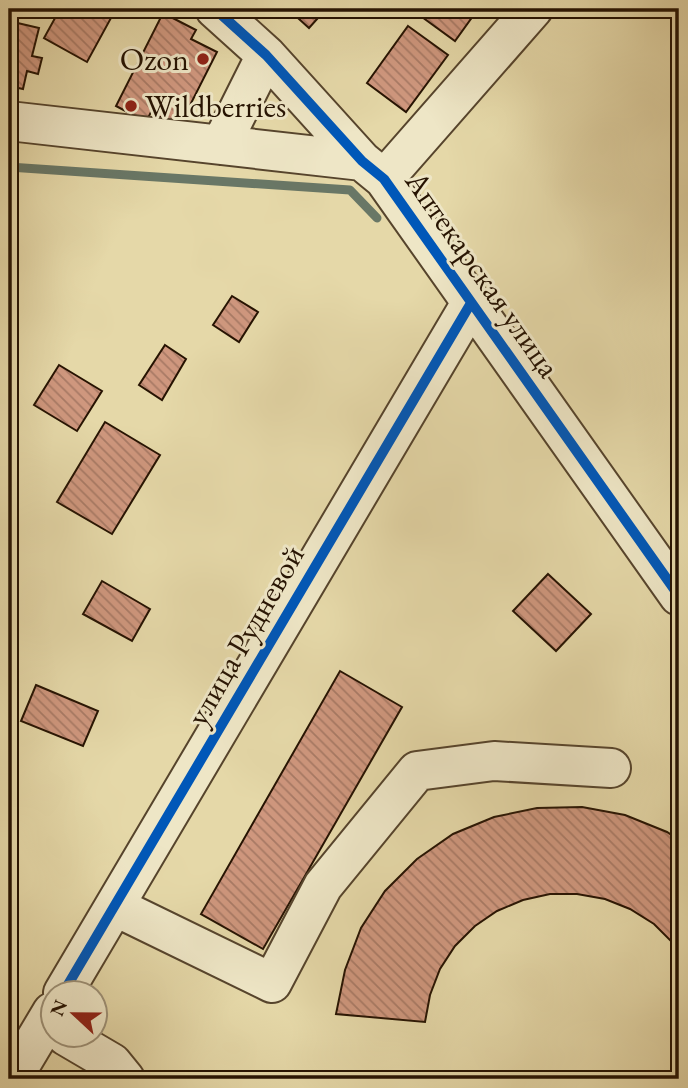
<svg xmlns="http://www.w3.org/2000/svg" width="688" height="1088" viewBox="0 0 688 1088" font-family="'EB Garamond',serif">
<style>
.lines{fill:none;stroke-linecap:round;stroke-linejoin:round}
.stream{stroke:#697766;stroke-width:9}
.building{fill:url(#building-back-hatch);stroke:#261302;stroke-width:2}
.minor-casing{stroke:#56442c;stroke-width:42}
.minor{stroke:#eee6c6;stroke-width:38}
.cycleway-casing{stroke:#eee6c6;stroke-width:15}
.cycleway{stroke:#0057b8;stroke-width:10}
.poi-dot{fill:#8f2418;stroke:#eee6c6;stroke-width:2.5}
.labels{text-anchor:middle;stroke-width:6;stroke-linejoin:round;paint-order:stroke}
.poi-label{font-size:32px;fill:#261302;stroke:#eee6c6;text-anchor:end}
.street-label{font-size:32px;fill:#261302;stroke:#eee6c6}
</style>
<defs>
<pattern id="building-back-hatch" width="6" height="6" patternUnits="userSpaceOnUse" patternTransform="scale(1.75)"><rect width="6" height="6" fill="#cf977e"/><path d="M-1 5l2 2M0 0l6 6M5-1l2 2" fill="none" stroke="#a87a65"/></pattern>
</defs>
<rect width="100%" height="100%" fill="#e5d8a8"/>
<filter id="stains"><feTurbulence type="fractalNoise" baseFrequency=".00286" numOctaves="4"/><feColorMatrix values="0 0 0 0 .2 0 0 0 0 .09 0 0 0 0 .02 0 0 0 .5 -.17"/></filter>
<radialGradient id="worn" r=".72"><stop offset=".6" stop-color="#630" stop-opacity="0"/><stop offset="1" stop-color="#630" stop-opacity=".3"/></radialGradient>
<g class="lines">
<path class="stream" d="M 9,167 L 350,190 L 377,218"/>
</g>
<path class="building" d="M 60,9 L 95,9 L 111,18 L 87,62 L 44,38 Z
M 288,9 L 326,9 L 309,28 Z
M 411,9 L 478,9 L 455,41 Z
M 163,13 L 196,30 L 191,39 L 217,52 L 179,127 L 151,112 L 146,122 L 116,106 Z
M 9,21 L 39,28 L 32,56 L 42,58 L 38,74 L 27,71 L 23,89 L 9,86 Z
M 408,26 L 448,55 L 406,112 L 367,83 Z
M 232,296 L 258,312 L 239,342 L 213,325 Z
M 165,345 L 186,359 L 162,400 L 139,385 Z
M 59,365 L 102,391 L 77,431 L 34,405 Z
M 105,422 L 160,455 L 112,534 L 57,502 Z
M 548,574 L 591,614 L 556,651 L 513,611 Z
M 102,581 L 150,609 L 132,641 L 83,614 Z
M 340,671 L 402,707 L 263,949 L 201,914 Z
M 36,685 L 98,711 L 83,746 L 21,721 Z
M 582,807 L 625,815 L 667,832 L 679,840 L 679,953 L 673,943 L 654,924 L 630,909 L 605,899 L 577,894 L 550,894 L 523,900 L 497,911 L 475,926 L 455,946 L 440,969 L 430,995 L 425,1022 L 336,1014 L 345,970 L 361,928 L 385,891 L 417,859 L 453,834 L 494,817 L 537,808 Z"/>
<g class="lines">
<g class="minor-casing">
<path id="minor" d="M 215,9 L 266,55 L 362,161 L 384,179 L 679,596
M 9,121 L 362,161
M 221,145 L 266,55
M 384,179 L 533,9
M 116,907 L 272,983 L 323,886 L 417,771 L 494,761 L 611,768
M 63,993 L 471,303
M 66,1036 L 112,1063 L 125,1079
M 12,1079 L 52,1012"/>
</g>
<use href="#minor" class="minor"/>
<g class="cycleway-casing">
<path id="cycleway" d="M 215,9 L 266,55 L 362,161 L 384,179 L 679,596
M 63,993 L 471,303"/>
</g>
<use href="#cycleway" class="cycleway"/>
</g>
<g class="poi-dot">
<circle cx="203" cy="59" r="7"/>
<circle cx="131" cy="106" r="7"/>
</g>
<g class="labels">
<g class="poi-label">
<text x="189" y="70">Ozon</text>
<text x="145" y="117" text-anchor="start">Wildberries</text>
</g>
<g class="street-label">
<text transform="translate(483 274) rotate(55)" y="11">Аптекарская улица</text>
<text transform="translate(245 635) rotate(-60)" y="11">улица Рудневой</text>
</g>
</g>
<rect width="688" height="1088" fill="none" stroke="#e5d8a8" stroke-width="35"/>
<rect x="10" y="10" width="667" height="1067" fill="none" stroke="#261302" stroke-width="3.5"/>
<rect x="18" y="18" width="653" height="1053" fill="none" stroke="#261302" stroke-width="2"/>
<g transform="translate(74 1014) rotate(292)"><circle r="33" fill="#eee6c6" stroke="#9e9278" stroke-width="2"/>
<path d="M0-5L12 26L0 18L-12 26Z" fill="#8f2418"/>
<text y="-10" font-size="19" font-weight="bold" text-anchor="middle" fill="#261302">N</text>
</g>
<rect width="100%" height="100%" filter="url(#stains)"/>
<rect width="100%" height="100%" fill="url(#worn)"/>
</svg>
